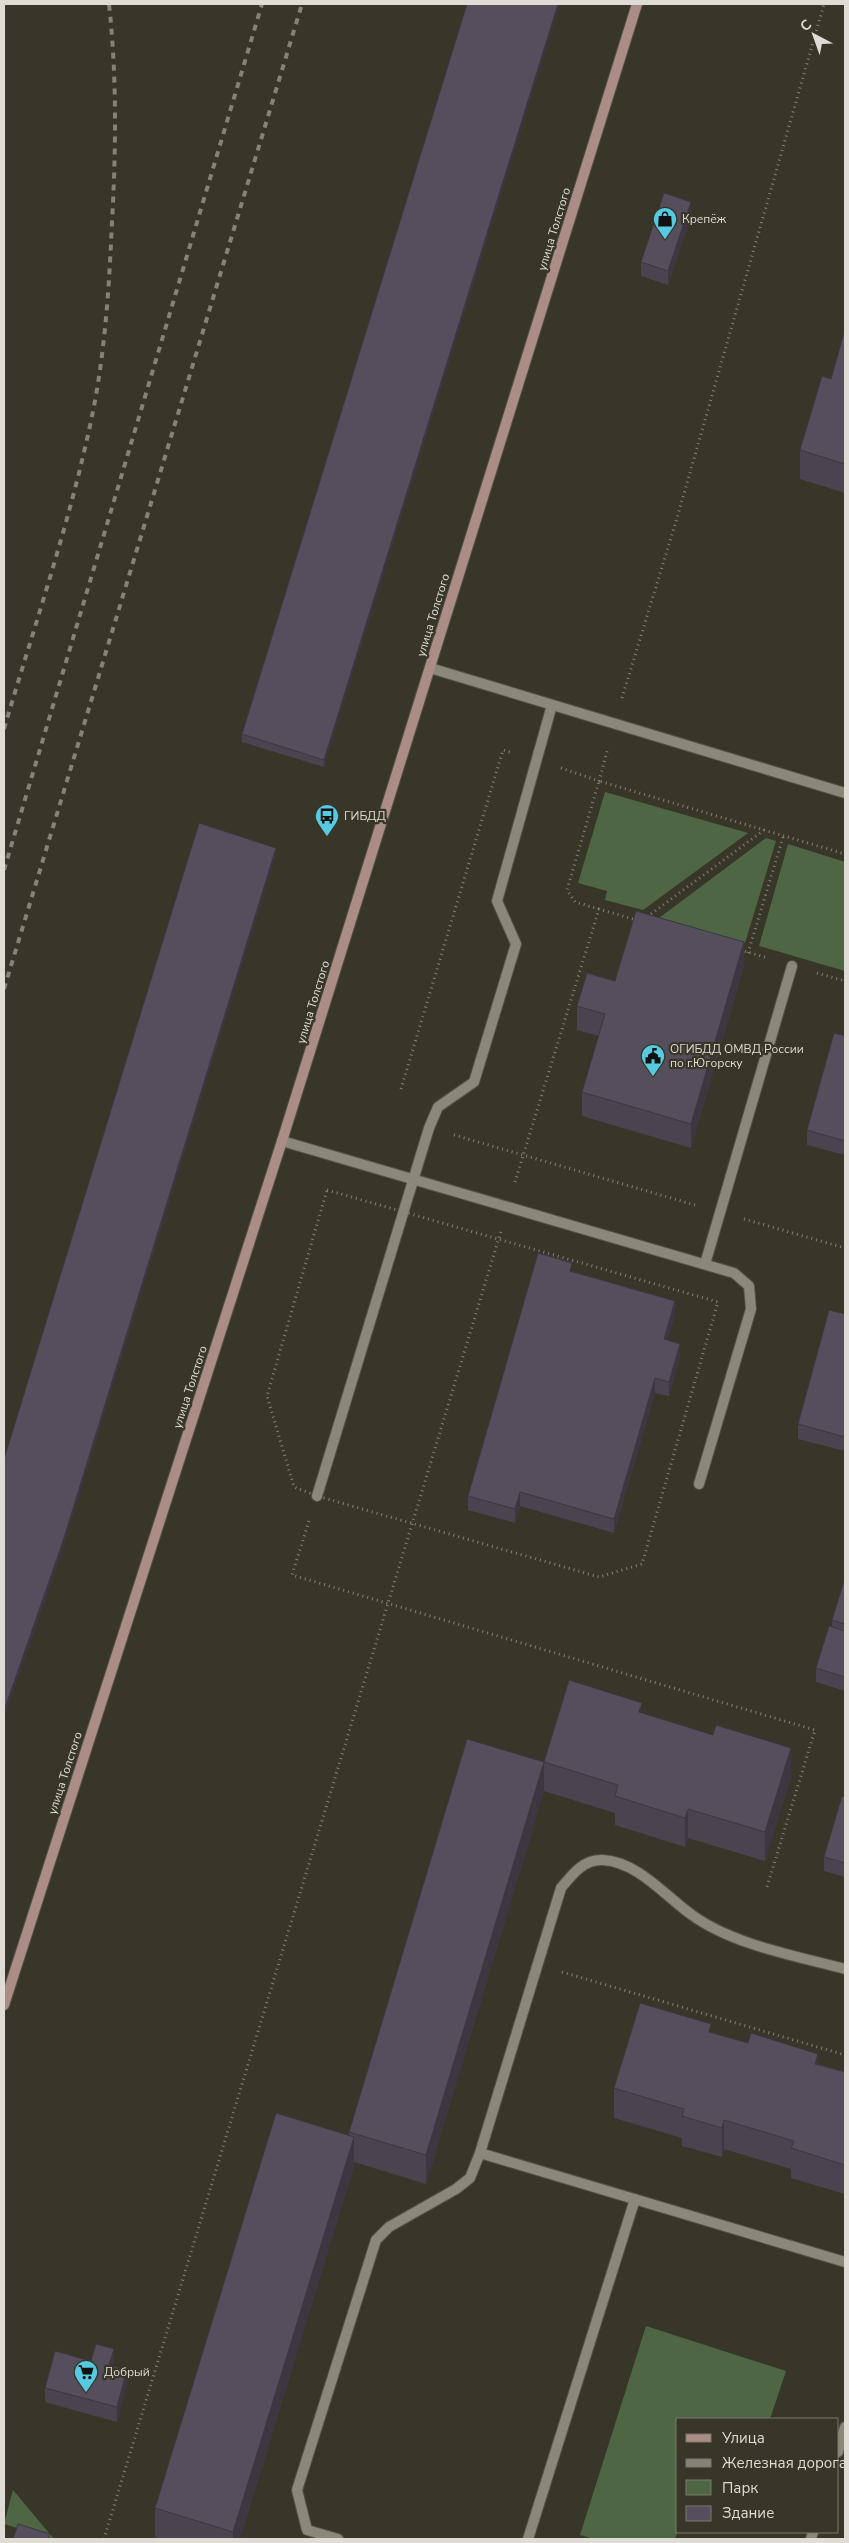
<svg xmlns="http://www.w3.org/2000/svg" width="849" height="2543" viewBox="0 0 849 2543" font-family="'Nunito Sans',sans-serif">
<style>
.green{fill:#4e6644}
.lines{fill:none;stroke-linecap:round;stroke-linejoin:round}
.lane-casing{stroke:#555247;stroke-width:12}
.street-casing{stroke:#555247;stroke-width:12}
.secondary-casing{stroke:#555247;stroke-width:12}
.path{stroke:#848276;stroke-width:3;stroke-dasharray:1 4;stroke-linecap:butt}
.lane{stroke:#8a8878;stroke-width:10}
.street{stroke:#8a8878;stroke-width:10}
.secondary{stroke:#ac8d86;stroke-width:10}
.rail{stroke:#858378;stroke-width:4;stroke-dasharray:6 6;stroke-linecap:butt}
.wall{fill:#494450}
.shaded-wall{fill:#3c3741}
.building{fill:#554f5d;stroke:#3c3741}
.labels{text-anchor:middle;stroke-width:4.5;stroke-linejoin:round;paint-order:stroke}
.poi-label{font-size:12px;fill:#dedcd4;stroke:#383628;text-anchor:start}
.street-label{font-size:12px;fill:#dedcd4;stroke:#383628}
</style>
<rect width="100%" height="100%" fill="#383628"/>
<path class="green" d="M 605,792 L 748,833 L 643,910 L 605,900 L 607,891 L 578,883 Z
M 766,838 L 776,841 L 745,943 L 659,918 Z
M 788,844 L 845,862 L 845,971 L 759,946 Z
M 646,2326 L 786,2371 L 770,2419 L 678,2419 L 678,2531 L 675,2539 L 594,2539 L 580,2535 Z
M 13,2490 L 54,2539 L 4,2524 Z"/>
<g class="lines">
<g class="lane-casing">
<path id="lane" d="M 282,1141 L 734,1273 L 749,1286 L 751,1309 L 699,1484
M 705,1264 L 792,966
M 317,1496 L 429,1128 L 438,1107 L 474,1082 L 516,944 L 497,901 L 552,705
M 480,2153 L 845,2262
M 838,2452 L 845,2427
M 338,2539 L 307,2530 L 297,2490 L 376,2240 L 389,2227 L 456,2189 L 470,2178 L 480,2153 L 561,1888 C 572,1875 583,1859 603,1860 C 638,1862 665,1896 692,1915 C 733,1945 797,1956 845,1969
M 528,2539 L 635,2199
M 811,2539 L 813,2532"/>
</g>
<g class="street-casing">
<path id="street" d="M 430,668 L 845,793"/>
</g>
<g class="secondary-casing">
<path id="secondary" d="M 4,2005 L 282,1141 L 637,4"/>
</g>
<path class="path" d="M 622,698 L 677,518 L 824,4
M 561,768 L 599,781 L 608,748
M 599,909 L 575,902 L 567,890 L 599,781 L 845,854
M 647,917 L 764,830
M 740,950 L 768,958
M 748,953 L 784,834
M 817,973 L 845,981
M 401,1089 L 503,750 L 513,753
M 454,1135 L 695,1205
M 515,1182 L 599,909 L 636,920
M 327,1190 L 718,1302 L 642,1564 L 599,1577 L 317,1496 L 294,1487 L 267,1396 Z
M 744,1219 L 845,1248
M 309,1521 L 292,1575 L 815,1730 L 767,1887
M 562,1972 L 845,2055
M 104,2539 L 501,1231"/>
<use href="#lane" class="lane"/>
<use href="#street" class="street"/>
<use href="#secondary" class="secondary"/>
<path class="rail" d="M 4,729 C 34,627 69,525 91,421 C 105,355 109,289 112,222 C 116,149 117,77 109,4
M 4,870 L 262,4
M 4,989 L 302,4"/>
</g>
<path class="wall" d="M 467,4 L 324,767 L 242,742 L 242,734 Z
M 691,216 L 668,285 L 641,276 L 641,262 Z
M 845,301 L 845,493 L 800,479 L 800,450 L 831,379 L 845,330 Z
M 744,966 L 691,1148 L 582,1116 L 582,1092 L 599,1036 L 577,1030 L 577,1006 L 615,981 Z
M 845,1036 L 845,1155 L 807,1145 L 807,1130 Z
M 572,1271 L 675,1315 L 667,1340 L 680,1358 L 669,1396 L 655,1393 L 614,1533 L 520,1506 L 515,1523 L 468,1510 L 468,1496 Z
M 845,1314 L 845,1451 L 798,1439 L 798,1424 Z
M 845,1578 L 845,1691 L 816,1682 L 816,1668 L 832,1627 L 832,1620 Z
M 642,1713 L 791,1777 L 765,1861 L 688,1838 L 685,1847 L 615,1825 L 615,1813 L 544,1791 L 544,1762 Z
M 544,1791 L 426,2184 L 354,2162 L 354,2166 L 240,2539 L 162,2539 L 155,2537 L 155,2508 L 349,2135 L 349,2132 Z
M 845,1797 L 845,1877 L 824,1871 L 824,1857 Z
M 711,2032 L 845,2072 L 845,2194 L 791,2178 L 791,2169 L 724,2149 L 722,2157 L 682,2146 L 682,2138 L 614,2118 L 614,2088 Z
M 91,2361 L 114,2363 L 113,2366 L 127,2384 L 117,2422 L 45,2402 L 45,2388 Z"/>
<path class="shaded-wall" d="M 558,4 L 560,4 L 324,767 L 324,760 Z
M 691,202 L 691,216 L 668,285 L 668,271 Z
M 276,848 L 276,855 L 63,1548 L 4,1719 L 4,1711 Z
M 744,942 L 744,966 L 691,1148 L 691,1124 Z
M 675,1301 L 675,1315 L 664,1353 L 664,1339 Z
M 680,1344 L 680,1358 L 669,1396 L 669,1382 Z
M 655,1378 L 655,1393 L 614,1533 L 614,1519 Z
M 520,1492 L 520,1506 L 515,1523 L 515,1509 Z
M 642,1703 L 642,1732 L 639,1712 Z
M 791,1748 L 791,1777 L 765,1861 L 765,1832 Z
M 544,1762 L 544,1791 L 426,2184 L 426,2155 Z
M 688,1809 L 688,1838 L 685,1847 L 685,1818 Z
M 818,2054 L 818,2083 L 815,2064 Z
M 724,2120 L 724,2149 L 722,2157 L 722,2128 Z
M 354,2137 L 354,2166 L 240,2539 L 233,2539 L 233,2532 Z
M 114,2349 L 114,2363 L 109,2379 L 109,2365 Z
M 127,2370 L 127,2384 L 117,2422 L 117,2407 Z"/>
<path class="building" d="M 467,4 L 558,4 L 324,760 L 242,734 Z
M 664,193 L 691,202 L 668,271 L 641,262 Z
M 845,329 L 845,464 L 800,450 L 822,376 L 831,379 Z
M 199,823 L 276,848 L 63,1541 L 4,1711 L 4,1459 Z
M 636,911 L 744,942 L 691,1124 L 582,1092 L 605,1014 L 577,1006 L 587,973 L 615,981 Z
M 834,1033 L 845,1036 L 845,1141 L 807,1130 Z
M 538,1253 L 572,1263 L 570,1271 L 675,1301 L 664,1339 L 680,1344 L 669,1382 L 655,1378 L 614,1519 L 520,1492 L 515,1509 L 468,1496 Z
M 829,1310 L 845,1314 L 845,1437 L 798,1424 Z
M 845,1578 L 845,1624 L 832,1620 Z
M 829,1626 L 845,1631 L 845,1677 L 816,1668 Z
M 569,1680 L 642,1703 L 639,1712 L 713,1735 L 716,1725 L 791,1748 L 765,1832 L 688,1809 L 685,1818 L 615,1796 L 618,1785 L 544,1762 Z
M 467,1739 L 544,1762 L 426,2155 L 349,2132 Z
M 842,1796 L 845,1797 L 845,1863 L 824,1857 Z
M 640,2003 L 711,2024 L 709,2032 L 748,2043 L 751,2033 L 818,2054 L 815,2064 L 845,2072 L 845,2165 L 791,2148 L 794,2141 L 724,2120 L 722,2128 L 682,2116 L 684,2109 L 614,2088 Z
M 276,2113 L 354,2137 L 233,2532 L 155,2508 Z
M 96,2344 L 114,2349 L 109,2365 L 127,2370 L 117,2407 L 45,2388 L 55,2351 L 91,2361 Z
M 18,2524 L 50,2534 L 48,2539 L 13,2539 Z
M 4,2537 L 12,2539 L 4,2539 Z"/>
<defs>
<g id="shop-pin" transform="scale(1.25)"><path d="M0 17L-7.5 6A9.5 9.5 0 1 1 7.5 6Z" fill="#55cae0" stroke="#383628"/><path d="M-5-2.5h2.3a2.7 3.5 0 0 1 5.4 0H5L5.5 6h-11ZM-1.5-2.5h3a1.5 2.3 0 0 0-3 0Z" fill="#111"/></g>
<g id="bus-pin" transform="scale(1.25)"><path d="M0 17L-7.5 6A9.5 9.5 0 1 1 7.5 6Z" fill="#55cae0" stroke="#383628"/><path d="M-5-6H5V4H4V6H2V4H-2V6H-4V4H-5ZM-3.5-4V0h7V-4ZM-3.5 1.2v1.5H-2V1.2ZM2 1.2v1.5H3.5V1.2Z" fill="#111"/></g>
<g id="civic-pin" transform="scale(1.25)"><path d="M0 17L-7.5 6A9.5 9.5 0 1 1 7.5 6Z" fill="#55cae0" stroke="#383628"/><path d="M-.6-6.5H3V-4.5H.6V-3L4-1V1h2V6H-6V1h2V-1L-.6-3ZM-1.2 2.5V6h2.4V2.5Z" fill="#111"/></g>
<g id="supermarket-pin" transform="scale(1.25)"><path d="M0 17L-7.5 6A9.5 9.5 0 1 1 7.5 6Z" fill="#55cae0" stroke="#383628"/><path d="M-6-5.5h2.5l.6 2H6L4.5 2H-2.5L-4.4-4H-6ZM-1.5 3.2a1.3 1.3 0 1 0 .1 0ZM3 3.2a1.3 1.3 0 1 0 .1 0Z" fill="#111"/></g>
</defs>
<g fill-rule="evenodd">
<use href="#shop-pin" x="665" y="219"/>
<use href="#bus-pin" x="327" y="816"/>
<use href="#civic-pin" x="653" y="1056"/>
<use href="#supermarket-pin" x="86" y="2372"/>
</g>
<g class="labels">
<g class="poi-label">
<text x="682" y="223">Крепёж</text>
<text x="344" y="820">ГИБДД</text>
<text x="670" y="1053">ОГИБДД ОМВД России<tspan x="670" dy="14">по г.Югорску</tspan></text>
<text x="104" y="2376">Добрый</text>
</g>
<g class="street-label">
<text transform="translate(554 229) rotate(-73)" y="4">улица Толстого</text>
<text transform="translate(433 615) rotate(-73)" y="4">улица Толстого</text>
<text transform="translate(313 1002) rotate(-73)" y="4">улица Толстого</text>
<text transform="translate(190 1387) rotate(-72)" y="4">улица Толстого</text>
<text transform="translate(65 1773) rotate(-72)" y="4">улица Толстого</text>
</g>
</g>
<rect width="849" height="2543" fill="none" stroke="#dedcd4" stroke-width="10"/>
<rect x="676" y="2418" width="162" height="115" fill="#383628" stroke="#7a786d"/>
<rect x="686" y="2434" width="25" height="8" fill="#ac8d86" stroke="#7a786d"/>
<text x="722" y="2443" font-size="15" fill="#dedcd4">Улица</text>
<rect x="686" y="2459" width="25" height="8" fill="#858378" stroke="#7a786d"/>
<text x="722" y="2468" font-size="15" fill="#dedcd4">Железная дорога</text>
<rect x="686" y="2480" width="25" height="15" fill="#4e6644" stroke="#7a786d"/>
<text x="722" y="2493" font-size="15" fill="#dedcd4">Парк</text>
<rect x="686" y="2506" width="25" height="15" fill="#554f5d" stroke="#7a786d"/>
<text x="722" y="2518" font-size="15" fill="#dedcd4">Здание</text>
<g transform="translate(814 35) rotate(319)" stroke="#383628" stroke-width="4" paint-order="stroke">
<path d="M0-4L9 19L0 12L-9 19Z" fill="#dedcd4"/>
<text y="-8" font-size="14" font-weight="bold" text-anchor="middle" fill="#dedcd4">С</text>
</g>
</svg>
